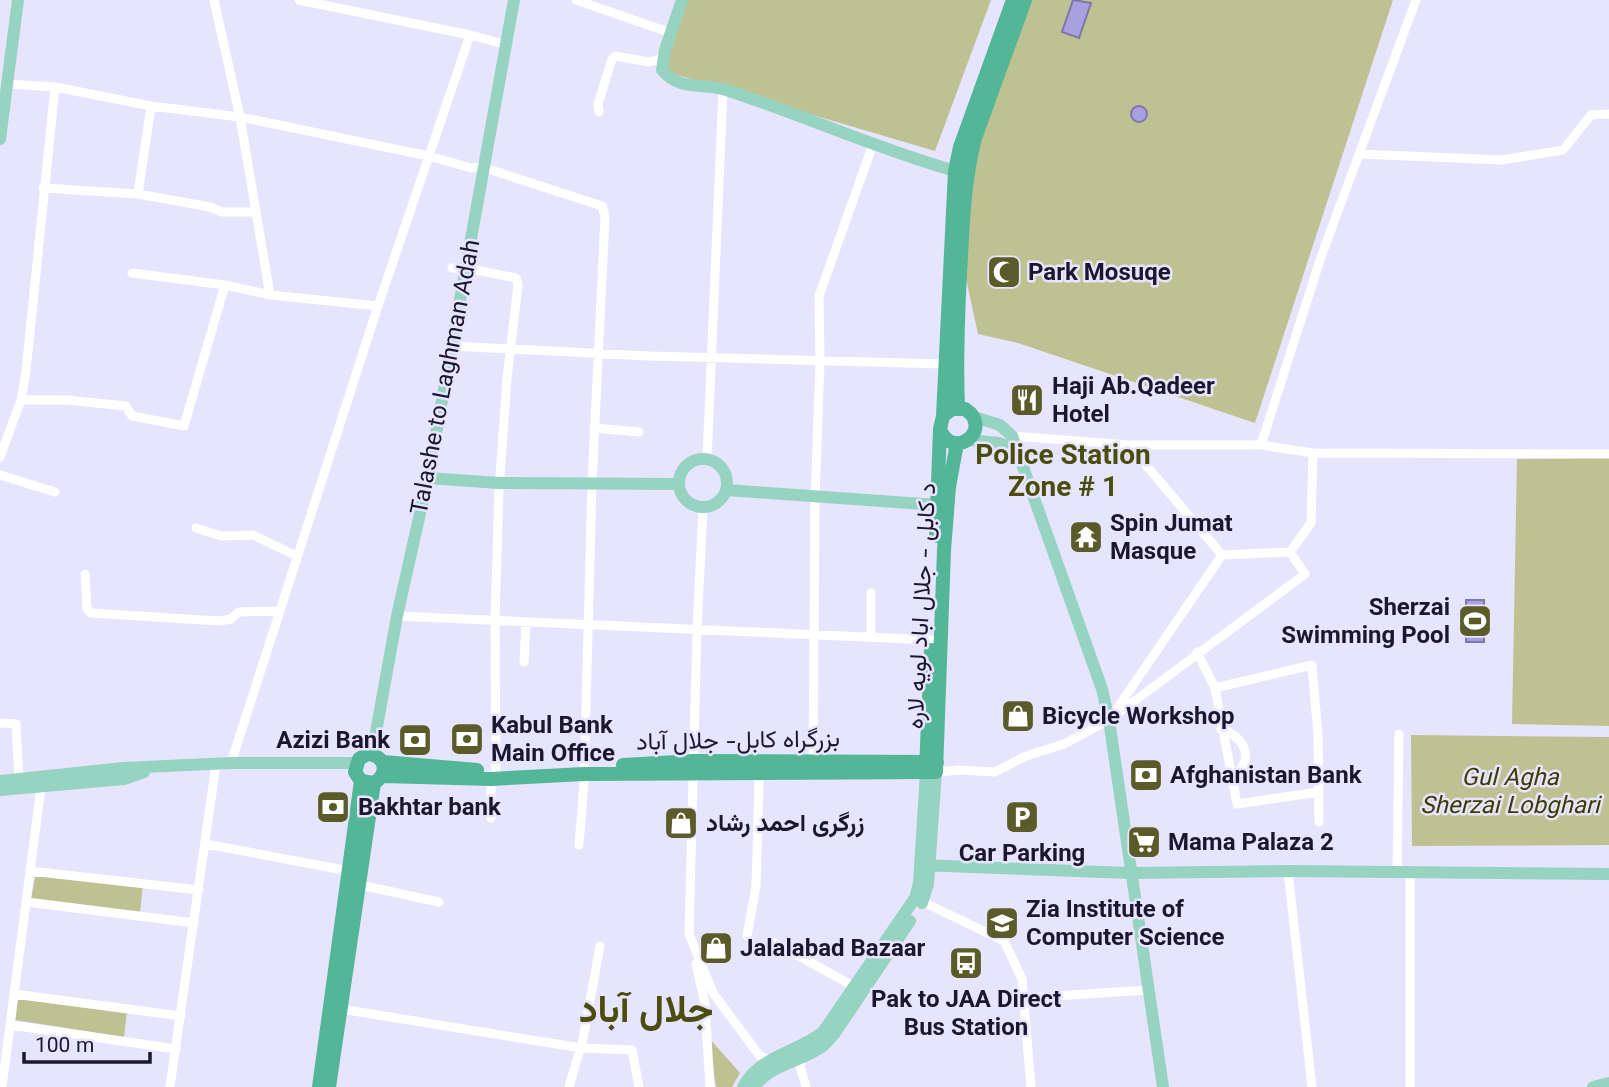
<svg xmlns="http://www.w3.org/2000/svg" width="1609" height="1087" viewBox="0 0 1609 1087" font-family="Georgia,Vazirmatn,serif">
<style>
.green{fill:#bec192}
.water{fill:#a9a0e0;stroke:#7e77ab;stroke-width:2}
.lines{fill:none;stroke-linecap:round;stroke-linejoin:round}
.minor{stroke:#fff;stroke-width:9}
.major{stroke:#97d3c1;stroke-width:12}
.highway{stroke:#52b697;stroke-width:14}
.labels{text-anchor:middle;stroke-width:5;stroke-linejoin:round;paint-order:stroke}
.poi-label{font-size:24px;font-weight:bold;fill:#1b172e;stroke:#e7e5fe;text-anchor:start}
.street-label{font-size:24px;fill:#1b172e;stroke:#e7e5fe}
.park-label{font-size:24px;font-style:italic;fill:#3c3c02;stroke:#e7e5fe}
.quarter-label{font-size:28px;font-weight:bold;fill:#4b4c0e;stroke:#e7e5fe}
.town-label{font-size:38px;font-weight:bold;fill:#4b4c0e;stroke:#e7e5fe}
</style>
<rect width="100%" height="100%" fill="#e7e5fe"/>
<path class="green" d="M 687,0 L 991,0 L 935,151 L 664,71 Z
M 1030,0 L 1393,0 L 1255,423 L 1018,343 L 978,334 L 963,265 L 967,211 L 982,132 Z
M 1609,458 L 1609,726 L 1512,724 L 1517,459 Z
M 1411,735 L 1609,737 L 1609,845 L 1412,846 Z
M 36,872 L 143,885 L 140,912 L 31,899 Z
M 18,996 L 127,1011 L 124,1037 L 15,1020 Z
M 709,1038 L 740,1073 L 732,1087 L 716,1087 Z"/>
<path class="water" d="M 1073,0 L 1091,3 L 1079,38 L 1062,32 Z
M1131 114a8 8 0 1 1 16 0a8 8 0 1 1-16 0Z
M 1466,600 L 1484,600 L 1484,642 L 1466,642 Z"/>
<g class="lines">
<path class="minor" d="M 214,0 L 240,117 L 270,295
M 299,0 L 470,35 L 507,45
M 576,0 L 671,33
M 7,84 L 55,87 L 151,106 L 240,117 L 429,156 L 471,168 L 482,167 L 602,206 L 605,217 L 592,483 L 584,783 L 579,845
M 599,112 L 598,104 L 612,59 L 615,56 L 649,62 L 659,59 L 661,68
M 1359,154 L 1502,160 L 1563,150 L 1591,115 L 1609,114
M 43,188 L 138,194 L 210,207 L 222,212 L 256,212
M 138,194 L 151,106
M 452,268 L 466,268 L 516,278 L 518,285 L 507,379 L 499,489 L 495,620 L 496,779
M 132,273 L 225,285 L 270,295 L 378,306
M 452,346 L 649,356 L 944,364
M 21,400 L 67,400 L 126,406 L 132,416 L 184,426 L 225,285
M 594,428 L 639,432
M 1012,436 L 1129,445 L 1261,445 L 1321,257 L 1416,0
M 1129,445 L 1222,555 L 1290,552
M 1313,453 L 1609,454
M 0,457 L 21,400 L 26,371 L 55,87
M 707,459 L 723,89
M 0,475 L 55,492
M 703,508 L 697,629 L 689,934 L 713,993 L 759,1055 L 772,1061
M 196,528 L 221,536 L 253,535 L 297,556
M 85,574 L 87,609 L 91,613 L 219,621 L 231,619 L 239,612 L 279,611
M 397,616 L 932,640
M 871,636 L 871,593
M 1197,652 L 1215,688 L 1237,804 L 1319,792
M 524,662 L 526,622
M 1215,688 L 1312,665 L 1318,736 L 1319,822
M 1114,713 L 1222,555
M 0,723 L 16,724 L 19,780
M 1221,729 C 1246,738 1256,760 1231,778
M 231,763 L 378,306 L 470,35
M 813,766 L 815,500 L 820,362 L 819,296 L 872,147 L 871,144
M 936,772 L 960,770 L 995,772 L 1026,756 L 1064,744 L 1109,720 L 1305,574 L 1290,552 L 1311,523 L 1313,453 L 1261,445
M 491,779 L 491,818
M 206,844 L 349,871
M 30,871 L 199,890
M 1288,871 L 1312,1087
M 1397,872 L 1399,734
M 1410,872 L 1410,1087
M 360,885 L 439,902
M 917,899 L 1004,941 L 1022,979 L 1031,1087
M 27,902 L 194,923
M 747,936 L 756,886 L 759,783 L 756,772
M 773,942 L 855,987
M 696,964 L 705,1004 L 710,1087
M 14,994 L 181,1016
M 1023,998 L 1148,990
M 341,1009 L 581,1048 L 632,1050 L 639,1087
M 11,1025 L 176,1049
M 802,1057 L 800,1066 L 806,1087
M 2,1087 L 41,787
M 170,1087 L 216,764
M 569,1087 L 583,1039 L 600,946"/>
<path class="major" d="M 682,0 L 665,50 L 662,70 C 681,92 701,82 726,90 C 803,115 877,149 955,171
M 0,139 L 18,0
M 974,417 L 1000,425 L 1012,436 L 1102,689 L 1109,720 L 1163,1087
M 969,440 L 999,443 L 1017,450
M679 483a24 24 0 1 1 48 0a24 24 0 1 1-48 0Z
M 428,478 L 499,483 L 678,484
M 727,490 L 937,505
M 372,754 L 397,616 L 428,478 L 514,0
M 0,781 L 123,768 L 231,763 L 356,763
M 0,790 L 124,779 L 144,772
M 921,865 L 1130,873 L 1288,871 L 1609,874
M 922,903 L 928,884 L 936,772
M 743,1087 C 759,1056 798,1052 823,1032 L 915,898 L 919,883 L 926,772
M 754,1087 C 770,1064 802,1062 823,1046 C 828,1042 831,1037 835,1033 L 910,921
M 1593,1087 L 1609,1083"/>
<path class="highway" d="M 958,408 C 956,357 958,307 961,256 C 963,216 965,177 975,138 L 1025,0
M 943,416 L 952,409 L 965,409 C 995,428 953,463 940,429 L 943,416 L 955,171 L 960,147 L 1013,0
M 936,536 L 940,430
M 383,762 L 477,770
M 623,765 L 694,761 L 937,762
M 926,770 L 931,650
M 383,776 L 491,779 L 584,774 L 936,772 L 944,550 L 949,487 L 957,443
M 319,1087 L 361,781
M 329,1087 L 374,783 C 390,773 385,755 367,754 L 359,759 L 355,772 L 361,781 L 374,783"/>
</g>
<defs>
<g id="mosque-square" transform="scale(1.75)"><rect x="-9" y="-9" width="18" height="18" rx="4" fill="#5a5b28" stroke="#e7e5fe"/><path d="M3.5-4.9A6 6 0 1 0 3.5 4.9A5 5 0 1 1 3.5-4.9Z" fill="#fff"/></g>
<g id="restaurant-square" transform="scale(1.75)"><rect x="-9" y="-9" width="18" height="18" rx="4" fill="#5a5b28" stroke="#e7e5fe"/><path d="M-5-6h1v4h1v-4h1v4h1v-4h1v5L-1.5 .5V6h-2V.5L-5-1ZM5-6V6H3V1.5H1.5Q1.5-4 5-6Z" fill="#fff"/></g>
<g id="temple-square" transform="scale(1.75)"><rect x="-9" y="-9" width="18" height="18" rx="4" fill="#5a5b28" stroke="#e7e5fe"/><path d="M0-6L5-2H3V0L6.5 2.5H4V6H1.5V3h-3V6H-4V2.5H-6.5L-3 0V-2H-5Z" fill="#fff"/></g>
<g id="stadium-square" transform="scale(1.75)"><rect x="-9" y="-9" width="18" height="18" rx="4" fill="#5a5b28" stroke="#e7e5fe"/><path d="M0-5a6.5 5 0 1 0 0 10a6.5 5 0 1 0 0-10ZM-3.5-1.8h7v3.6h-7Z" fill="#fff"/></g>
<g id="shop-square" transform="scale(1.75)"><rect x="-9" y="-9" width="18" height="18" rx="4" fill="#5a5b28" stroke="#e7e5fe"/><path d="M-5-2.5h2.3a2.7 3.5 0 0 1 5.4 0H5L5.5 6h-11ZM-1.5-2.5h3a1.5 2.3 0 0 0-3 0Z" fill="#fff"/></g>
<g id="bank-square" transform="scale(1.75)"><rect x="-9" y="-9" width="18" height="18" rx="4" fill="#5a5b28" stroke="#e7e5fe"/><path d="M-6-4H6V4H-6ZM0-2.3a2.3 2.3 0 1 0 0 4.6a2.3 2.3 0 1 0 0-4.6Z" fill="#fff"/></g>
<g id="parking-square" transform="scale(1.75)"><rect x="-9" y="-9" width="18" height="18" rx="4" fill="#5a5b28" stroke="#e7e5fe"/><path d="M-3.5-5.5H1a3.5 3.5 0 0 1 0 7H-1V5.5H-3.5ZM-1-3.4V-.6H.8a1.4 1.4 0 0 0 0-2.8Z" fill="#fff"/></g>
<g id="supermarket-square" transform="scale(1.75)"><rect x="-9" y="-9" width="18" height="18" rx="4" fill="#5a5b28" stroke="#e7e5fe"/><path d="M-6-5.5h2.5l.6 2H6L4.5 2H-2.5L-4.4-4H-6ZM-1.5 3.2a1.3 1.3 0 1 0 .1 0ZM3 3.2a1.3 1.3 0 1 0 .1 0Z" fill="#fff"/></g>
<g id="university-square" transform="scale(1.75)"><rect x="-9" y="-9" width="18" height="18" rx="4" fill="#5a5b28" stroke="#e7e5fe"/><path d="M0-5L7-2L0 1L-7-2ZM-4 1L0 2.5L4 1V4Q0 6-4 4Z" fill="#fff"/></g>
<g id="bus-square" transform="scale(1.75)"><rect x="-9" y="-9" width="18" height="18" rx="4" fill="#5a5b28" stroke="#e7e5fe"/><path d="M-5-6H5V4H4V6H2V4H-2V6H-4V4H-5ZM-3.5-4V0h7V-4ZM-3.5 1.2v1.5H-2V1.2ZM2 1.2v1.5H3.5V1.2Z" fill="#fff"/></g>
</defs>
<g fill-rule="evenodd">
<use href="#mosque-square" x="1004" y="272"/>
<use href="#restaurant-square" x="1027" y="400"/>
<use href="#temple-square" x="1086" y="537"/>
<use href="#stadium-square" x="1475" y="621"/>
<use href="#shop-square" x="1018" y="716"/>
<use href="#bank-square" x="467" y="739"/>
<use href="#bank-square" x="415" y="740"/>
<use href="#bank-square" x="1146" y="775"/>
<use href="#bank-square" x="333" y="807"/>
<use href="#parking-square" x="1022" y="817"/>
<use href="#shop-square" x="681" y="823"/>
<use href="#supermarket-square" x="1144" y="842"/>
<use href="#university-square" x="1002" y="923"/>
<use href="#shop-square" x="716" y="948"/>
<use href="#bus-square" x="966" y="963"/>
</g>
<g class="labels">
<g class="poi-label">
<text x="1028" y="280">Park Mosuqe</text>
<text x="1052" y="394">Haji Ab.Qadeer<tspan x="1052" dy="28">Hotel</tspan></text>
<text x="1110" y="531">Spin Jumat<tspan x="1110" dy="28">Masque</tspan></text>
<text x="1450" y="615" text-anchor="end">Sherzai<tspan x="1450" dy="28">Swimming Pool</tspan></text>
<text x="1042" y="724">Bicycle Workshop</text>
<text x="491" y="733">Kabul Bank<tspan x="491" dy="28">Main Office</tspan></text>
<text x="390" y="748" text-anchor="end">Azizi Bank</text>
<text x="1170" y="783">Afghanistan Bank</text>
<text x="358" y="815">Bakhtar bank</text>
<text x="706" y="831">زرگری احمد رشاد</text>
<text x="1168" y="850">Mama Palaza 2</text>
<text x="1022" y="861" text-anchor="middle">Car Parking</text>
<text x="1026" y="917">Zia Institute of<tspan x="1026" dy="28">Computer Science</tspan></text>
<text x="740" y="956">Jalalabad Bazaar</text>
<text x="966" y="1007" text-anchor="middle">Pak to JAA Direct<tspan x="966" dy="28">Bus Station</tspan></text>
</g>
<g class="street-label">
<text transform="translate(445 377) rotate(-79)" y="8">Talashe to Laghman Adah</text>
<text transform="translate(921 606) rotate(-87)" y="8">د کابل - جلال اباد لویه لاره</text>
<text transform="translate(738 740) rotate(-1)" y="8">بزرگراه کابل- جلال آباد</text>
</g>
<g class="park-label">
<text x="1510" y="785">Gul Agha<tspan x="1510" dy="28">Sherzai Lobghari</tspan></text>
</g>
<g class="quarter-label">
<text x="1063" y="464">Police Station<tspan x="1063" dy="32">Zone # 1</tspan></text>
</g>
<g class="town-label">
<text x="646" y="1022">جلال آباد</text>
</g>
</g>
<path d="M24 1052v10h126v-10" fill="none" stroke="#1b172e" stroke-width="3.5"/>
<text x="35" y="1052" font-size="21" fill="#1b172e" stroke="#e7e5fe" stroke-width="5" paint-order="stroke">100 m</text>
</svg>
